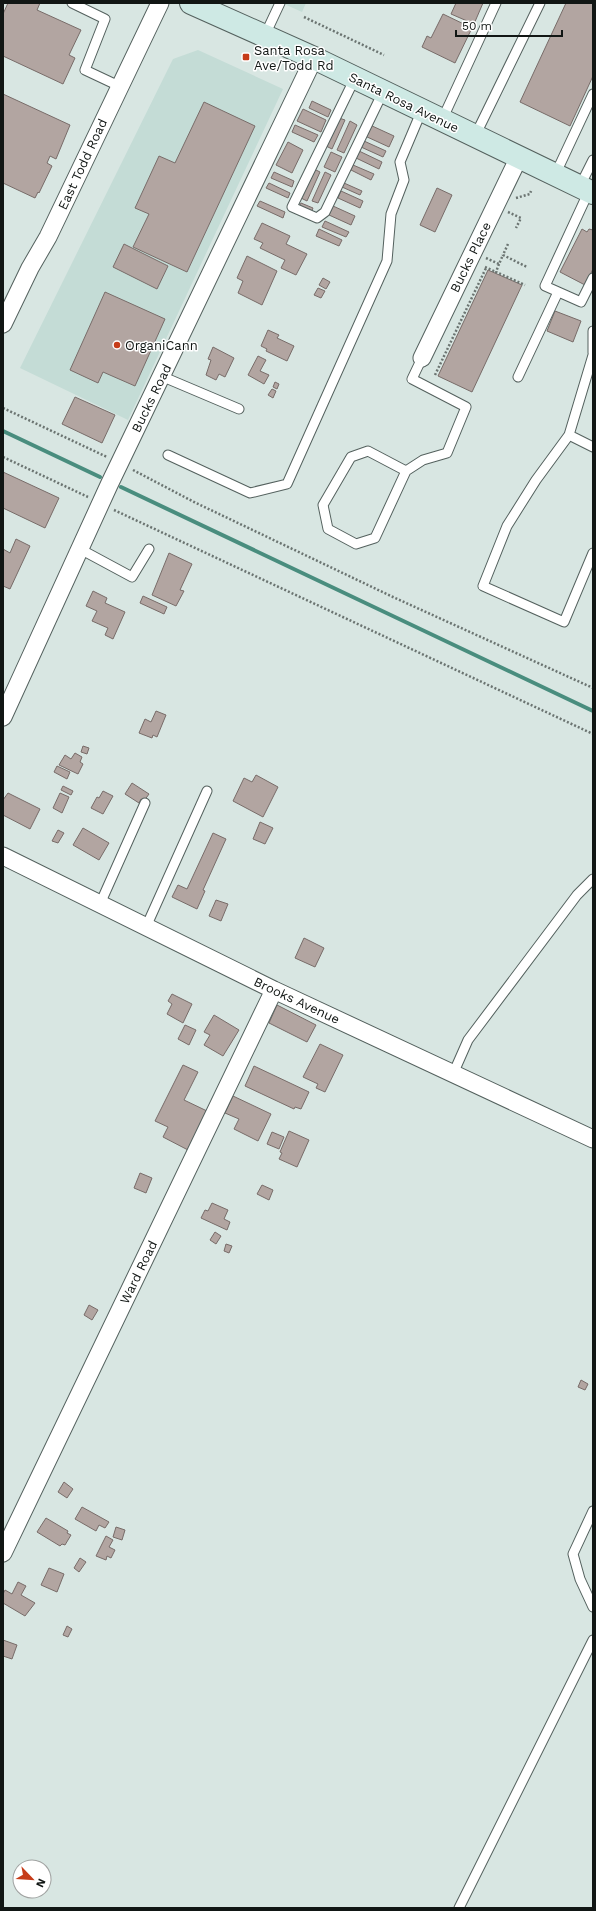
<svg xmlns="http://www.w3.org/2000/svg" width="596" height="1911" viewBox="0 0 596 1911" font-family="'Work Sans',sans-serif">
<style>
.built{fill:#c4dcd6}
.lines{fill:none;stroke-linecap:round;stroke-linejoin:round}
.stream{stroke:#498d7e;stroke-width:4}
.building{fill:#b2a5a1;stroke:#786c69}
.lane-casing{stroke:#54615e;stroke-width:11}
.street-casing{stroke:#54615e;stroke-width:19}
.secondary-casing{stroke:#54615e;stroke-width:24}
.path{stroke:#6b7471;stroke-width:2.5;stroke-dasharray:2 2;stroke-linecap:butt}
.lane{stroke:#fff;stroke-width:9}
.street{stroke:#fff;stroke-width:17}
.secondary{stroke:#cee9e4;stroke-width:22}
.poi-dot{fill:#c63c19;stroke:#fff;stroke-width:1.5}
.labels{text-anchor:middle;stroke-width:3;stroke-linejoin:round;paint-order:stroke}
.poi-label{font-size:13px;fill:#111614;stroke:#fff;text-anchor:start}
.street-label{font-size:13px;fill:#111614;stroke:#fff}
</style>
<rect width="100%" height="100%" fill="#d8e6e2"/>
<path class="built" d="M 282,3 L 306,3 L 302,12 Z
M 198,50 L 283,89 L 128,420 L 20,368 L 173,59 Z"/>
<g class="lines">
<path class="stream" d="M 3,431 L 100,477
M 121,487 L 593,711"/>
</g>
<path class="building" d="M 8,3 L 40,3 L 37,10 L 81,30 L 69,55 L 75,58 L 63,84 L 3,56 L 3,14 Z
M 456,3 L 483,3 L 474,24 L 451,14 Z
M 566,3 L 593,3 L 593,76 L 570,126 L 520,102 Z
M 443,14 L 472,28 L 455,63 L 422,47 L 427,36 L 431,38 Z
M 3,94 L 70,125 L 56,159 L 50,156 L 47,163 L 52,166 L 39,193 L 38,192 L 35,198 L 3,183 Z
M 312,101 L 331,110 L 328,117 L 309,108 Z
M 204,102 L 255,126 L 187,272 L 133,247 L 149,214 L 135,208 L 159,156 L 175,163 Z
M 303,109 L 326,120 L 321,132 L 297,121 Z
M 339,118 L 345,120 L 332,149 L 326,146 Z
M 350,121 L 357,125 L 344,153 L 337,150 Z
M 295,125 L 318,135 L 314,142 L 292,132 Z
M 370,125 L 394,136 L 389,147 L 365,136 Z
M 364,141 L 386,151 L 383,157 L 361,147 Z
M 288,142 L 303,150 L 292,173 L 276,165 Z
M 359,151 L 382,162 L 379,169 L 356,158 Z
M 331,152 L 342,157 L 335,172 L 324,167 Z
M 353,165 L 374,174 L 371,180 L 351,170 Z
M 314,169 L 320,172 L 307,201 L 301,198 Z
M 274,172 L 294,181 L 292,187 L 271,178 Z
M 325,172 L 331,175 L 318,203 L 312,201 Z
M 269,183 L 290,193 L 288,198 L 266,188 Z
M 344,183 L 362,191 L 360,195 L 342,187 Z
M 437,188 L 452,195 L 435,232 L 420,225 Z
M 341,191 L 363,201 L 360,208 L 338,198 Z
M 260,201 L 285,212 L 283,218 L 257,206 Z
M 301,203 L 313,208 L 311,213 L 299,207 Z
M 333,206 L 355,216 L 351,225 L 329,215 Z
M 325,221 L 349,232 L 346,237 L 322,227 Z
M 262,223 L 290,236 L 286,244 L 307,254 L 296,275 L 281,268 L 285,260 L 260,248 L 263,243 L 254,239 Z
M 319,229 L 342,240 L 339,246 L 316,236 Z
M 582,229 L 587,232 L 589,229 L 593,230 L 593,269 L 585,285 L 560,272 Z
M 124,244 L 168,266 L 157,289 L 113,267 Z
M 247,256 L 277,271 L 262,305 L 238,293 L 243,281 L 237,278 Z
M 488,270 L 522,285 L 472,392 L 438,376 Z
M 323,278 L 330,282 L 326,289 L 319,285 Z
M 318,288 L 325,291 L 321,298 L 314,295 Z
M 105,292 L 165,319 L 135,386 L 103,372 L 98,383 L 70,370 Z
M 555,311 L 581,321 L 573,342 L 547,331 Z
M 268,330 L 279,335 L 277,338 L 294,346 L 287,361 L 266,351 L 267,349 L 261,346 Z
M 213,347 L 234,358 L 225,377 L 219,374 L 216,380 L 206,375 L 211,360 L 208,359 Z
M 258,356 L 266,360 L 260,371 L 269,375 L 264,384 L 248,375 Z
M 275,382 L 279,384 L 277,389 L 273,387 Z
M 272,389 L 276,391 L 273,398 L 268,395 Z
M 75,397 L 115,415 L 102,443 L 62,424 Z
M 3,472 L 59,498 L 45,528 L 3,508 Z
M 16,539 L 30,546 L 10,589 L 3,586 L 3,549 L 10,553 Z
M 169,553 L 192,564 L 180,590 L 184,591 L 176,606 L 152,595 Z
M 93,591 L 107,598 L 105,603 L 125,612 L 113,639 L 105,635 L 108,628 L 92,621 L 97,611 L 86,606 Z
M 143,596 L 167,607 L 164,614 L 140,603 Z
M 156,711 L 166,715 L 157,737 L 153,735 L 152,738 L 139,733 L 145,719 L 151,722 Z
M 83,746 L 89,748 L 87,754 L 81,752 Z
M 75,753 L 82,757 L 80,762 L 83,764 L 78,774 L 59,765 L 65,755 L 71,759 Z
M 57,766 L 70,772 L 67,779 L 54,772 Z
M 256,775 L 278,787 L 263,817 L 233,801 L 244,778 L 252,782 Z
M 132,783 L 149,794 L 144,801 L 141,799 L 139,803 L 125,794 Z
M 63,786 L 73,791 L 71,795 L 61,790 Z
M 103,791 L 113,796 L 103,814 L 91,808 L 97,797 L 99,798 Z
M 8,793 L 40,809 L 30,829 L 3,815 L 3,800 Z
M 60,793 L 69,797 L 62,813 L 53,808 Z
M 260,822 L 273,828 L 265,844 L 253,839 Z
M 83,828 L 109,843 L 99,860 L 73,845 Z
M 58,830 L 64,833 L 58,843 L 52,841 Z
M 213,833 L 226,839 L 203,890 L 205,891 L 197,909 L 172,897 L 178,885 L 187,889 Z
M 216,900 L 228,904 L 221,921 L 209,916 Z
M 304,938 L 324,948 L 315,967 L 295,958 Z
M 172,994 L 192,1004 L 183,1023 L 167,1014 L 172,1004 L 168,1001 Z
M 277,1005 L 316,1025 L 307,1042 L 269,1023 Z
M 214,1015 L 239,1030 L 223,1056 L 204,1045 L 210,1035 L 204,1032 Z
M 185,1025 L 196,1030 L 189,1045 L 178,1039 Z
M 320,1044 L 343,1055 L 325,1092 L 316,1088 L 318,1084 L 303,1077 Z
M 183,1065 L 198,1072 L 184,1100 L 207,1111 L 188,1150 L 163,1137 L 168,1127 L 155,1121 Z
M 254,1066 L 309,1092 L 301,1109 L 295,1107 L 294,1109 L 245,1086 Z
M 233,1096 L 271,1114 L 258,1141 L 234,1129 L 239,1119 L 225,1113 Z
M 289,1131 L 309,1140 L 297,1167 L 279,1159 L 282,1153 L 280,1152 Z
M 272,1132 L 284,1137 L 279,1149 L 267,1144 Z
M 140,1173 L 152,1178 L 146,1193 L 134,1188 Z
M 262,1185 L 273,1190 L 269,1200 L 257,1194 Z
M 212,1203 L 228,1210 L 224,1219 L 230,1222 L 227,1230 L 201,1218 L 205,1210 L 208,1211 Z
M 215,1232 L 221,1236 L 216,1244 L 210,1240 Z
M 226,1244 L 232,1246 L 229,1253 L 224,1251 Z
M 89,1305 L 98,1310 L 92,1320 L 84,1315 Z
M 581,1380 L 588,1384 L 585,1390 L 578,1387 Z
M 64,1482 L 73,1489 L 67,1498 L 58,1492 Z
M 82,1507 L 109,1522 L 105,1528 L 99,1525 L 96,1531 L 75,1519 Z
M 46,1518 L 68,1531 L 67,1533 L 71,1535 L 65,1545 L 62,1544 L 60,1546 L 37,1532 Z
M 116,1527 L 125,1530 L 122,1540 L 113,1537 Z
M 106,1536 L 113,1540 L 109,1547 L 115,1550 L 111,1558 L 107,1556 L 106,1560 L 96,1556 Z
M 80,1558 L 86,1562 L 79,1572 L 74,1568 Z
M 49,1568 L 64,1574 L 57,1592 L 41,1585 Z
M 18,1582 L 26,1586 L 21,1595 L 35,1603 L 25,1616 L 3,1603 L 3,1594 L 5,1590 L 12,1594 Z
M 67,1626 L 72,1629 L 68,1637 L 63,1635 Z
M 3,1640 L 17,1645 L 12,1659 L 3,1656 Z"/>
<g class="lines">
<g class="lane-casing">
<path id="lane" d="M 72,3 L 105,19 L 85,70 L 119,86
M 265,35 L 280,3
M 355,78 L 292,207 L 317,218 L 325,212 L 383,92
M 442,120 L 496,3
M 475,136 L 540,3
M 555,175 L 593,94
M 580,186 L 593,160
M 589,191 L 545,286 L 581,302 L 593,278
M 593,331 L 593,353
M 161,376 L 239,409
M 518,377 L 558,292
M 569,435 L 593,355
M 593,447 L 569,435 L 536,480 L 507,526 L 483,586 L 564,622 L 593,553
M 168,455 L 250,493 L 287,484 L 387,261 L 391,214 L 404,180 L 400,162 L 422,110
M 406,471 L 368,451 L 351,457 L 323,505 L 328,529 L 356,544 L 375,538 L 406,471 L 423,460 L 447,453 L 466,407 L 412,379 L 422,358
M 80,549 L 132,577 L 149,549
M 100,904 L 145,803
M 146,927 L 207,791
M 453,1074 L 468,1040 L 577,895 L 593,879
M 593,1511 L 573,1554 L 580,1579 L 593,1607
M 459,1908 L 593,1640"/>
</g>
<g class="street-casing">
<path id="street" d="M 3,324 L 30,268 L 48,237 L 160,3
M 422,358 L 519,157
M 3,717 L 109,485 L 314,58
M 3,856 L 274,990 L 593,1139
M 3,1553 L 274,990"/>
</g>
<g class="secondary-casing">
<path id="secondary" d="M 191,3 L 314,58 L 593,193"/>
</g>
<path class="path" d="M 304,17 L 384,55
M 516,198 L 530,194 L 531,191
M 508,212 L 521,218 L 516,228
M 508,244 L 503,255 L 527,267
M 486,258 L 499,264 L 503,255
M 499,264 L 496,272 L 525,285
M 485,267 L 496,272
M 435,375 L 486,268
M 3,408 L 107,457
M 3,457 L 88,497
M 133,470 L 194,502 L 393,597 L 593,688
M 114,510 L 593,734"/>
<use href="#lane" class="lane"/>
<use href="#street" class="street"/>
<use href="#secondary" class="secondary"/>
</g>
<g class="poi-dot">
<rect x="242" y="53" width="8" height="8" rx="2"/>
<circle cx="117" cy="345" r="4"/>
</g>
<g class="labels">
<g class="poi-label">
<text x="254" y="55">Santa Rosa<tspan x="254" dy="15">Ave/Todd Rd</tspan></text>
<text x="125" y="350">OrganiCann</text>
</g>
<g class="street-label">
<text transform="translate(404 102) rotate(26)" y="5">Santa Rosa Avenue</text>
<text transform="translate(82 164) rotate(-65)" y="5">East Todd Road</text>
<text transform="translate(470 257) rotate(-64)" y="5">Bucks Place</text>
<text transform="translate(151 398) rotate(-64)" y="5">Bucks Road</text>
<text transform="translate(297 1000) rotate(25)" y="5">Brooks Avenue</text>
<text transform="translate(138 1272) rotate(-64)" y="5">Ward Road</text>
</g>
</g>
<rect width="596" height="1911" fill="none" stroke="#111614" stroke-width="8"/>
<g transform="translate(32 1879) rotate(115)"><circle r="19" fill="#ffffff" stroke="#a0a2a1"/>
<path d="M0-3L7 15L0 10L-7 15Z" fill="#c63c19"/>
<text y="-6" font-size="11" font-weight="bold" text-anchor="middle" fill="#111614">N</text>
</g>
<path d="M456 30v6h106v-6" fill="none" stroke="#111614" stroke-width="2"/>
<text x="462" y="30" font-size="12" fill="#111614" stroke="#ffffff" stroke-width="3" paint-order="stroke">50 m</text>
</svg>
